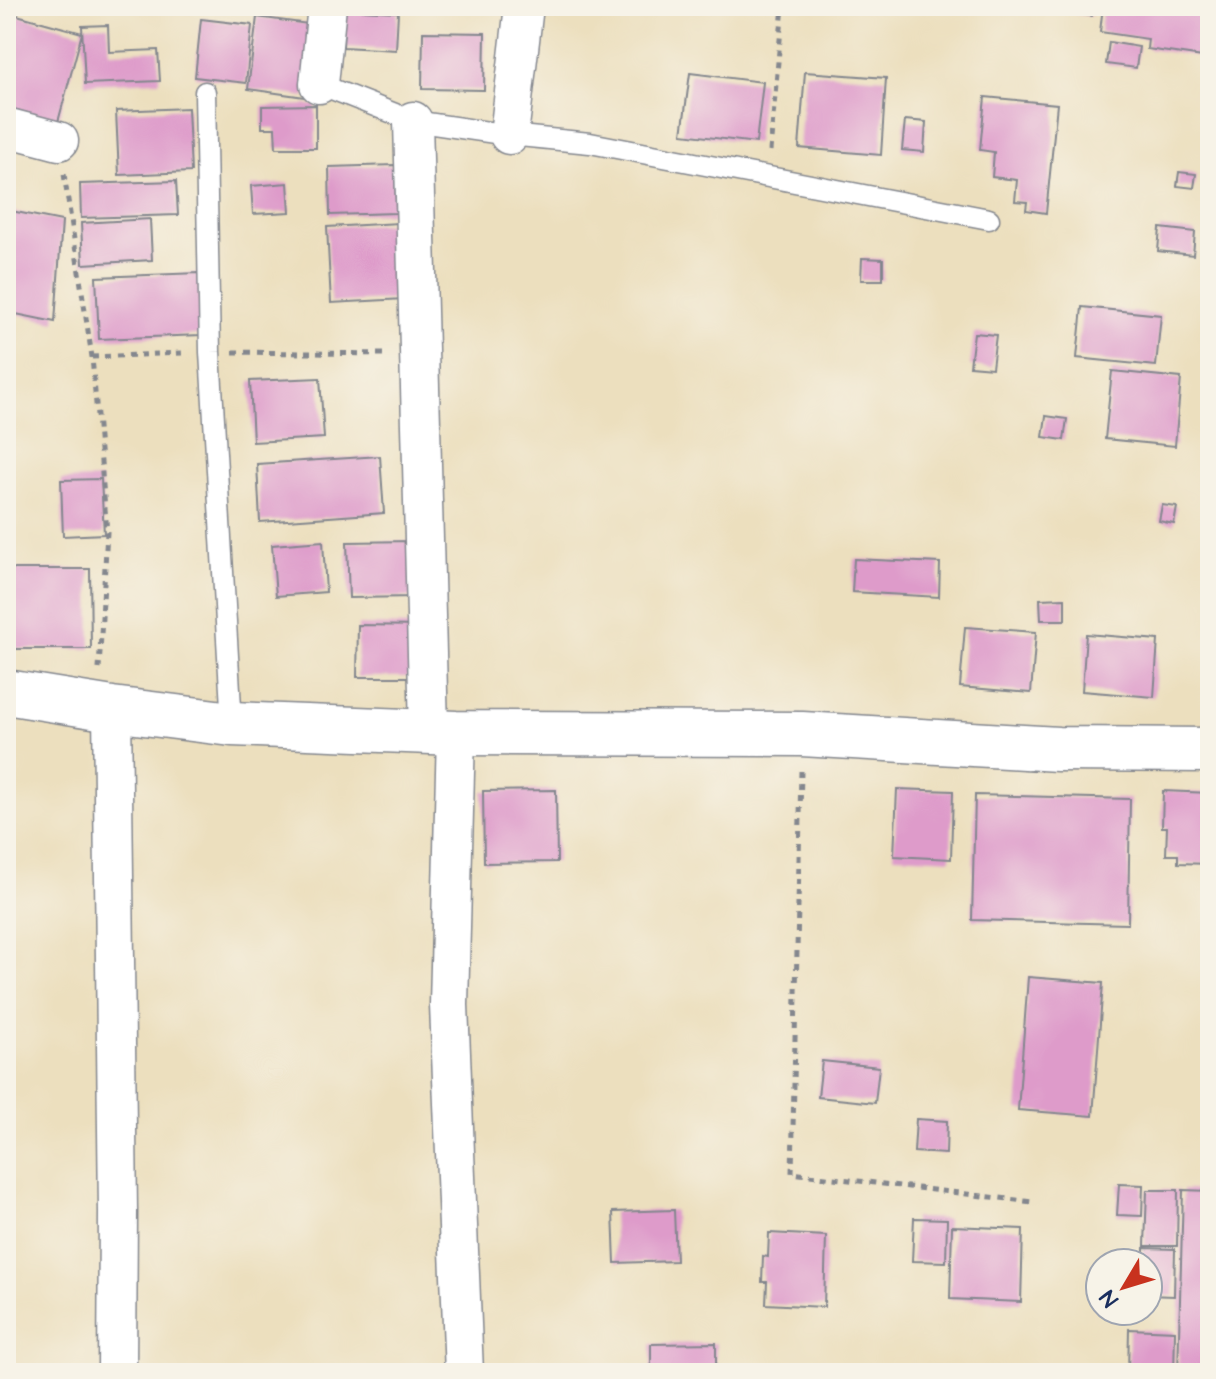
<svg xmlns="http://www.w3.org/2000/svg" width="1216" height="1379" viewBox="0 0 1216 1379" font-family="'Architects Daughter',sans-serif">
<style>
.building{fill:#de9bca}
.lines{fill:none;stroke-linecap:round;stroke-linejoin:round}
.lane-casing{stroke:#84878e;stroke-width:23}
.street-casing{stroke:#84878e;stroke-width:41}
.secondary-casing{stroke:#84878e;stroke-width:47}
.path{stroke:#84878e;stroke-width:5;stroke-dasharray:6 6;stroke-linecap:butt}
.lane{stroke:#fff;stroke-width:20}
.street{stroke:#fff;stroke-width:38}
.secondary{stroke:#fff;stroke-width:44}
</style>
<rect width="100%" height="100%" fill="#f7f3e8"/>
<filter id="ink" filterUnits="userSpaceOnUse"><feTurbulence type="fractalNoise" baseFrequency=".0125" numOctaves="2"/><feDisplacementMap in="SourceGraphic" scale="16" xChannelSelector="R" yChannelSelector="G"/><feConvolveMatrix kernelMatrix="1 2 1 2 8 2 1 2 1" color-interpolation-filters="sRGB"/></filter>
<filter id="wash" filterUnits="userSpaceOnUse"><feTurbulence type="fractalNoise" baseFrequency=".006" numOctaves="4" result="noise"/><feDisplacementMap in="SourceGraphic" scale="32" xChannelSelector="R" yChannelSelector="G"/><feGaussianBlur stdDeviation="1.8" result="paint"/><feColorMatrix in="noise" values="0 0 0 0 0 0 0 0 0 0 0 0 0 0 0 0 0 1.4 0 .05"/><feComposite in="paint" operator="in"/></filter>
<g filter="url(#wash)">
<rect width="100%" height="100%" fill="#ecdfbe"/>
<g id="blocks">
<path class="building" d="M 419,6 L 466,6 L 466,10 L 419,9 Z
M 1076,6 L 1093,6 L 1092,16 L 1074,14 Z
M 1103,6 L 1210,6 L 1210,58 L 1147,49 L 1148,39 L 1100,32 Z
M 345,9 L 398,12 L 396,50 L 343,47 Z
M 6,12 L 82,33 L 58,122 L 6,107 Z
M 257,17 L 316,25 L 305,97 L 248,89 Z
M 201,19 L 252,25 L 246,83 L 195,77 Z
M 108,25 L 109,52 L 158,50 L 160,81 L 85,84 L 82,26 Z
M 423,32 L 485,33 L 484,90 L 422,89 Z
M 1109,42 L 1139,47 L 1136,68 L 1106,64 Z
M 805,72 L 886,78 L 881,155 L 799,148 Z
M 690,73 L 763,82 L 756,143 L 682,134 Z
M 985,97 L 1057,104 L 1046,213 L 1026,210 L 1027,202 L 1015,201 L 1017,180 L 992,177 L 994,152 L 980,150 Z
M 316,105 L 316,148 L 276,148 L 275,128 L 262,128 L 262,106 Z
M 188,108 L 191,172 L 119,175 L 116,111 Z
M 905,120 L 926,122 L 924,152 L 902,150 Z
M 395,165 L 396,213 L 330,215 L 329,167 Z
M 1179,172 L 1196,174 L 1194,188 L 1177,186 Z
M 176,181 L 178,215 L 81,218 L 80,184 Z
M 288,183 L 290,212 L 253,214 L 251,186 Z
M 6,210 L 62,221 L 55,322 L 6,312 Z
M 150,219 L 152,260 L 83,264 L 81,223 Z
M 399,223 L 404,299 L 331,303 L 327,227 Z
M 1160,228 L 1195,232 L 1193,255 L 1158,251 Z
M 862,258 L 883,259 L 883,280 L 861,280 Z
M 199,273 L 201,335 L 99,339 L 96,277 Z
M 1082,307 L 1161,315 L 1156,366 L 1077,358 Z
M 974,333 L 996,335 L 992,368 L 970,366 Z
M 1112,371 L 1181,378 L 1175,446 L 1105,439 Z
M 320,378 L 324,438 L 253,442 L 250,381 Z
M 1046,416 L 1067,419 L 1064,440 L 1043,437 Z
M 380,456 L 384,513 L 260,522 L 257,464 Z
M 101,479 L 104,534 L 63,536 L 61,480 Z
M 1162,505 L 1177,507 L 1174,524 L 1159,521 Z
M 323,541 L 326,592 L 276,596 L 272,545 Z
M 414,541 L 416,597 L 349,598 L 347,542 Z
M 854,559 L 940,563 L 939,597 L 852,592 Z
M 10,569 L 90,569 L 91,649 L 11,649 Z
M 1065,598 L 1065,620 L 1041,620 L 1040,599 Z
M 358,625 L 423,626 L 423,677 L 357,677 Z
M 965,627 L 1036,632 L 1031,693 L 960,687 Z
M 1086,634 L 1158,640 L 1154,697 L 1082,691 Z
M 897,789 L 953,791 L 951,859 L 894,856 Z
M 556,790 L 557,862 L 484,863 L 483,791 Z
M 1163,791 L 1210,793 L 1210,864 L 1178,863 L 1178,855 L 1166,855 L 1167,827 L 1162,827 Z
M 975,795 L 1130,799 L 1128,924 L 972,920 Z
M 1028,977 L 1103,983 L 1093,1116 L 1018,1110 Z
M 822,1061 L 879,1067 L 875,1103 L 818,1097 Z
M 916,1119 L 947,1121 L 946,1154 L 914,1152 Z
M 1119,1184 L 1143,1185 L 1142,1216 L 1117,1215 Z
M 1147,1190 L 1178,1190 L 1177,1246 L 1145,1246 Z
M 1183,1190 L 1210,1191 L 1210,1373 L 1178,1373 Z
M 674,1210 L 676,1261 L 615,1263 L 613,1212 Z
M 914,1218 L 947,1219 L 946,1262 L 912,1261 Z
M 952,1226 L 1023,1229 L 1021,1302 L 950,1299 Z
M 769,1233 L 826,1236 L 824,1307 L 766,1304 L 767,1282 L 762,1282 L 763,1256 L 768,1257 Z
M 1144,1248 L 1175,1249 L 1174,1296 L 1148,1295 L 1148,1263 L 1144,1263 Z
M 1129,1329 L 1175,1331 L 1174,1373 L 1128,1373 Z
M 716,1343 L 716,1373 L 651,1373 L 651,1344 Z"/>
</g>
</g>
<g filter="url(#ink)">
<use href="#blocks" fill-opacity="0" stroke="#84878e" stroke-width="2"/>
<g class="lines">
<g class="lane-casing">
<path id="lane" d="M 319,84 L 413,121 L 509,135 L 590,143 L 989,219
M 205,92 L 210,352 L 232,724"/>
</g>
<g class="street-casing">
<path id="street" d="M 319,84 L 327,6
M 413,121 L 429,730
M 6,127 L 59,141
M 509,135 L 524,6
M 112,709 L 118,1212 L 117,1373
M 456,733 L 449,1005 L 464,1373"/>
</g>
<g class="secondary-casing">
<path id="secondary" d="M 6,692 L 112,709 L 232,724 L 456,733 L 802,734 L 1058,749 L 1210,750"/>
</g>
<path class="path" d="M 770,151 L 783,6
M 64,174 L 92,357 L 107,532 L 99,669
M 233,352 L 383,354
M 92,357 L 183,353
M 801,771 L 792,1173 L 1033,1202"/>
<use href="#lane" class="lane"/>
<use href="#street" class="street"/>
<use href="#secondary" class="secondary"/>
</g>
</g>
<rect width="1216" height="1379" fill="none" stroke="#f7f3e8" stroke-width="32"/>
<g transform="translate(1124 1287) rotate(232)"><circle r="38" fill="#f7f3e8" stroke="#9fa5b1" stroke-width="2"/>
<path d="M0-6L14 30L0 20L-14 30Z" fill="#c8321e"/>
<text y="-12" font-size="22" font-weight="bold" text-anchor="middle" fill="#1b2f5e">N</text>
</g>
</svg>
